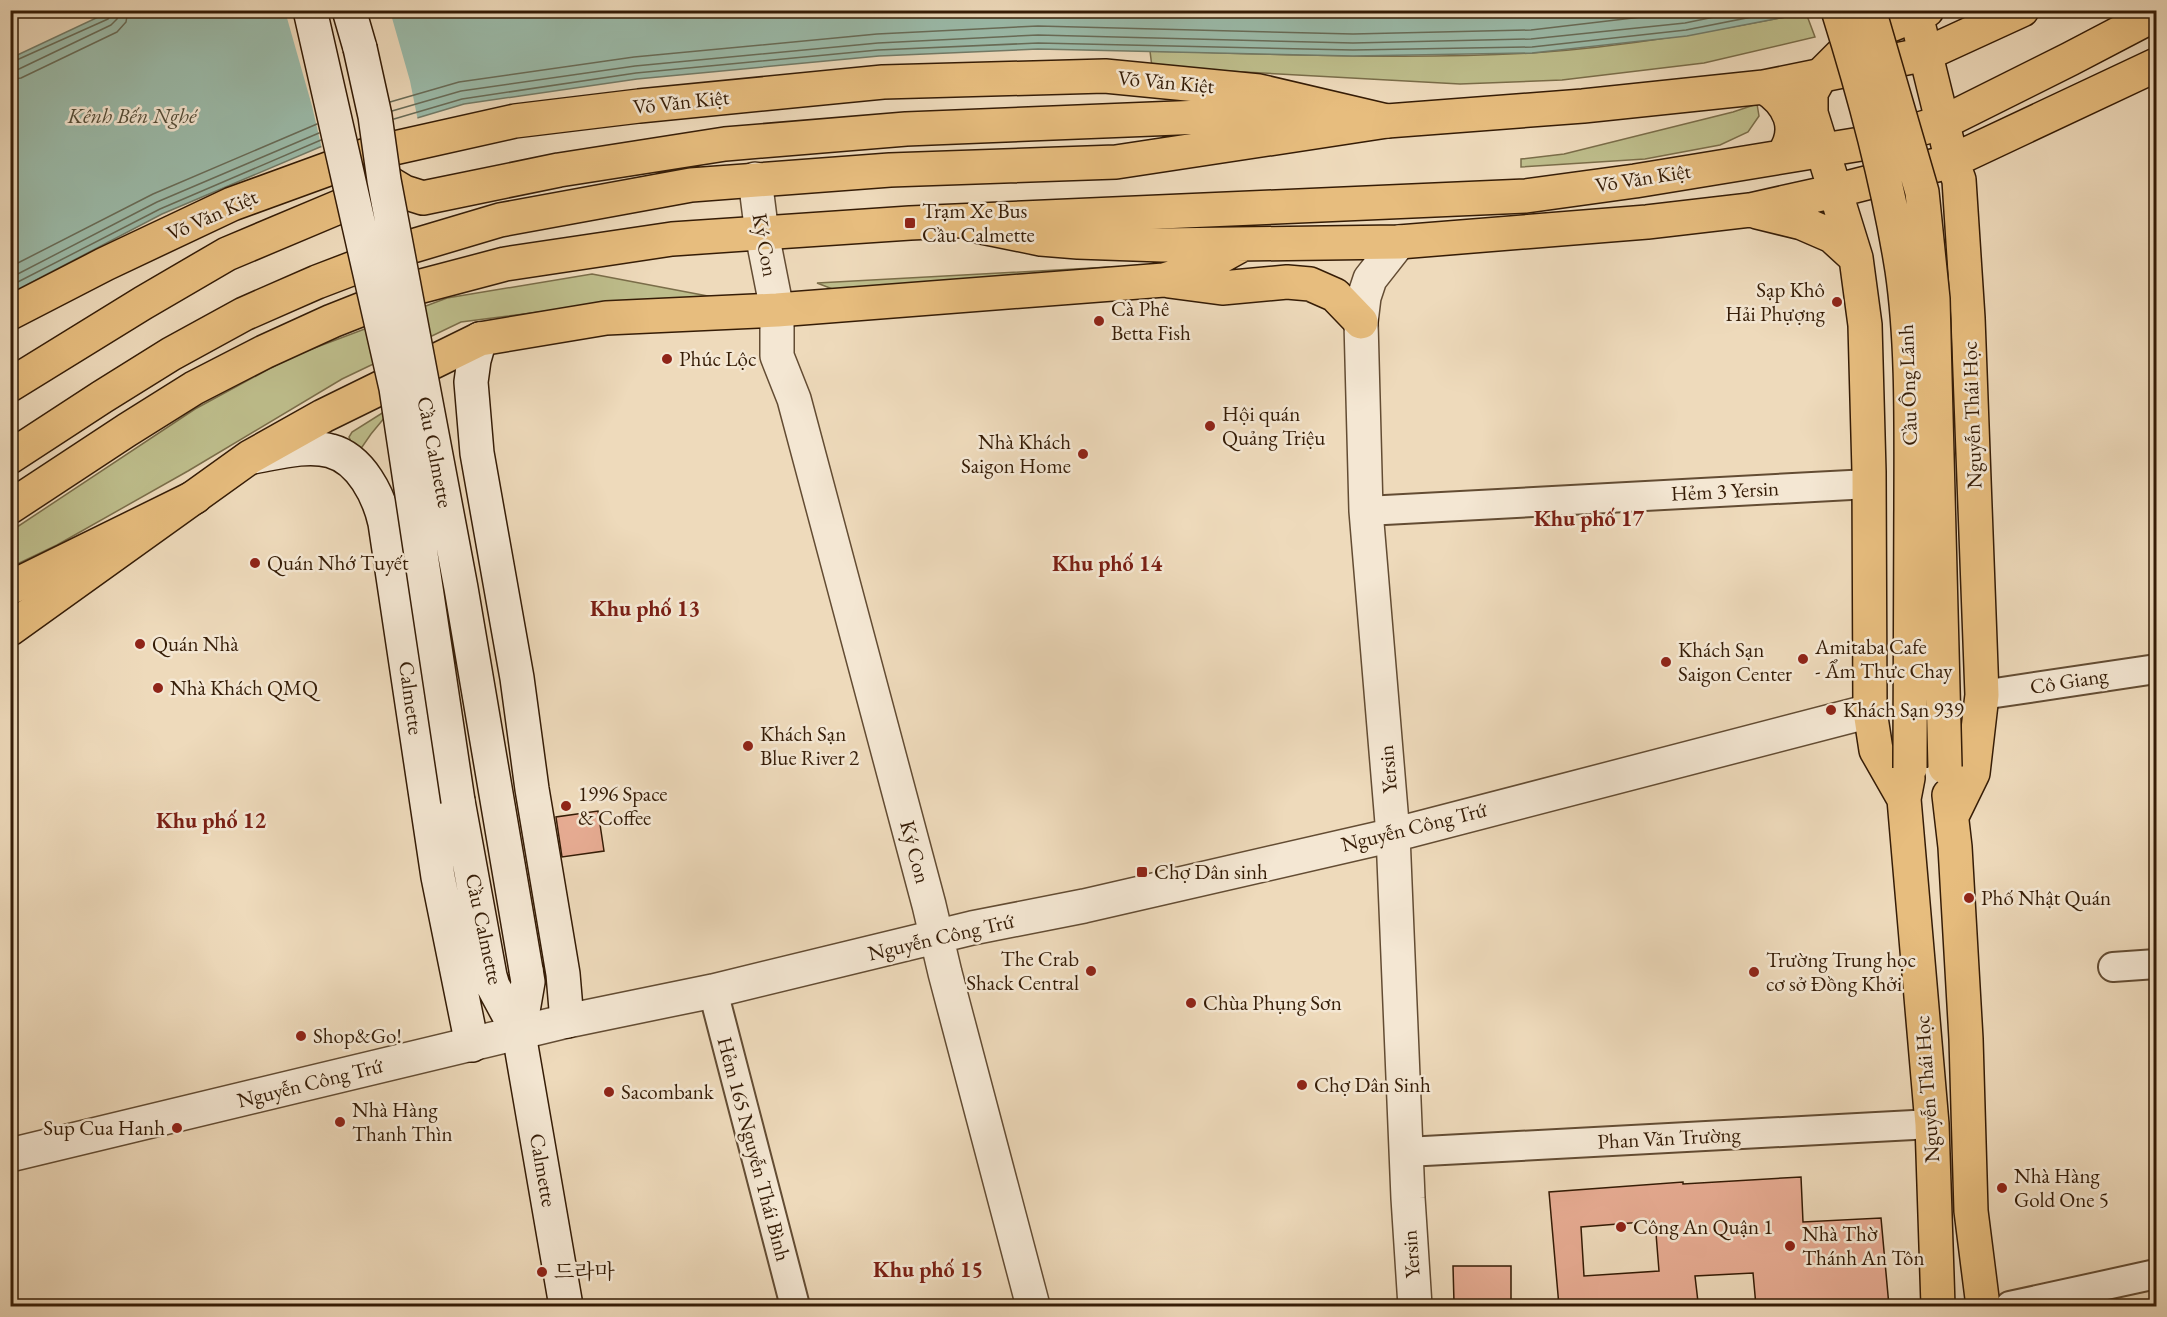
<svg xmlns="http://www.w3.org/2000/svg" width="2167" height="1317" viewBox="0 0 2167 1317" font-family="'EB Garamond','Noto Serif KR',serif">
<style>
.green{fill:#bebe8c;stroke:#7a6d49;stroke-width:1.5}
.water{fill:#9bbbaa;stroke:#727b68;stroke-width:1.5}
.pier{fill:#eedabb}
.lines{fill:none;stroke-linecap:round;stroke-linejoin:round}
.shore{stroke:#686c58;stroke-width:1.5}
.building{fill:#e7ac93;stroke:#351c06;stroke-width:1.5;fill-rule:evenodd}
.minor-casing{stroke:#634c33;stroke-width:32}
.tertiary-casing{stroke:#634c33;stroke-width:36}
.secondary-casing{stroke:#351c06;stroke-width:36}
.primary-casing{stroke:#351c06;stroke-width:36}
.trunk-casing{stroke:#351c06;stroke-width:36}
.minor{stroke:#f4e7d3;stroke-width:28}
.tertiary{stroke:#f4e7d3;stroke-width:33}
.secondary{stroke:#f4e7d3;stroke-width:33}
.primary{stroke:#e7bd7e;stroke-width:33}
.trunk{stroke:#e7bd7e;stroke-width:33}
.secondary-bridge-casing{stroke:#351c06;stroke-width:36;stroke-linecap:butt}
.primary-bridge-casing{stroke:#351c06;stroke-width:36;stroke-linecap:butt}
.secondary-bridge{stroke:#f4e7d3;stroke-width:33}
.primary-bridge{stroke:#e7bd7e;stroke-width:33}
.poi-dot{fill:#8f2418;stroke:#f4e7d3;stroke-width:2}
.labels{text-anchor:middle;stroke-width:5;stroke-linejoin:round;paint-order:stroke}
.street-label{font-size:21px;fill:#351c06;stroke:#f4e7d3}
.poi-label{font-size:21px;fill:#351c06;stroke:#f4e7d3;text-anchor:start}
.water-label{font-size:22px;font-style:italic;fill:#544c37;stroke:#f4e7d3}
.neighbourhood-label{font-size:22px;font-weight:bold;fill:#7a1f14;stroke:#f4e7d3}
</style>
<rect width="100%" height="100%" fill="#eedabb"/>
<filter id="stains"><feTurbulence type="fractalNoise" baseFrequency=".00333" numOctaves="4"/><feColorMatrix values="0 0 0 0 .2 0 0 0 0 .09 0 0 0 0 .02 0 0 0 .5 -.17"/></filter>
<radialGradient id="worn" r=".72"><stop offset=".6" stop-color="#630" stop-opacity="0"/><stop offset="1" stop-color="#630" stop-opacity=".3"/></radialGradient>
<path class="green" d="M 1806,13 L 1815,37 L 1704,63 L 1562,80 L 1460,84 L 1152,67 L 1150,51 C 1277,54 1405,60 1532,53 C 1624,47 1715,31 1806,13 Z
M 1757,104 L 1759,116 L 1748,132 L 1720,145 L 1645,159 L 1521,167 L 1521,159 L 1564,154 L 1733,112 Z
M 1110,267 L 835,290 L 817,283 Z
M 592,274 L 713,297 L 601,304 L 461,322 L 342,379 L 188,471 L 57,545 L 11,567 L 11,531 L 195,409 L 293,356 L 447,298 Z
M 395,405 L 371,434 L 360,450 L 352,444 L 349,437 L 352,432 Z"/>
<path class="water" d="M 111,11 L 1816,11 L 1687,36 L 1532,53 L 1353,56 L 1038,49 L 879,56 L 637,79 L 464,104 L 320,147 L 162,214 L 11,293 L 11,58 Z"/>
<path class="pier" d="M 285,11 L 390,11 L 410,81 L 418,121 L 322,149 L 312,106 Z"/>
<g class="lines">
<path class="shore" d="M 10,63 L 108,19 L 111,15 L 112,10
M 10,71 L 19,69 L 111,25 L 117,19 L 119,10
M 10,80 L 21,78 L 117,32 L 126,22 L 128,10
M 390,102 L 459,82 L 634,57 L 877,34 L 1038,26 L 1353,34 L 1531,30 L 1701,10
M 392,111 L 461,91 L 635,66 L 878,43 L 1038,35 L 1353,43 L 1531,39 L 1685,23 L 1748,10
M 394,119 L 462,99 L 636,73 L 878,50 L 1038,43 L 1353,50 L 1532,47 L 1686,30 L 1787,10
M 10,267 L 153,194 L 317,124
M 10,278 L 157,202 L 319,133
M 10,286 L 160,209 L 321,140"/>
</g>
<path class="building" d="M 598,811 L 604,851 L 562,857 L 556,817 Z
M 1801,1177 L 1803,1222 L 1881,1218 L 1889,1306 L 1756,1306 L 1753,1273 L 1695,1276 L 1698,1302 L 1612,1306 L 1559,1306 L 1549,1192 L 1683,1182 L 1683,1184 ZM 1655,1221 L 1659,1271 L 1584,1276 L 1581,1227 Z
M 1453,1266 L 1511,1266 L 1511,1302 L 1454,1303 Z"/>
<g class="lines">
<g class="minor-casing">
<path id="minor" d="M 1366,511 L 1869,484
M 1982,695 L 2156,669
M 2113,967 L 2156,964
M 713,991 L 795,1306
M 1406,1152 L 1932,1124
M 2010,1306 L 2156,1274"/>
</g>
<g class="tertiary-casing">
<path id="tertiary" d="M 755,179 L 762,234 L 777,310 L 777,356 L 794,399 L 929,905 L 945,973 L 1033,1306
M 1399,242 L 1370,279 L 1364,297 L 1361,322 L 1366,511 L 1393,835 L 1408,1198 L 1415,1306
M 10,1155 L 567,1021 L 713,991 L 972,928 L 1084,906 L 1393,835 L 1870,711"/>
</g>
<g class="secondary-casing">
<path id="secondary" d="M 349,10 L 360,48
M 480,339 L 474,360 L 471,382 L 477,453 L 517,678 L 532,789 L 563,974 L 567,1021
M 252,457 C 276,453 307,444 331,451 C 361,459 379,496 385,523 L 438,877 L 472,1045
M 458,801 L 490,976 L 493,986 L 519,1034 L 566,1306
M 519,1034 L 528,982 L 526,970"/>
</g>
<g class="primary-casing">
<path id="primary" d="M 1916,15 L 1952,161 L 1959,180 L 1968,318 L 1982,695 L 1973,773 L 1952,816
M 1757,212 L 1802,223 L 1832,236 L 1856,258
M 977,226 L 1041,239 L 1078,242 L 1162,245 L 1399,242 L 1647,222 L 1750,210 L 1835,191 L 1952,161 L 2156,65
M 1169,281 L 1222,288 L 1287,282 L 1310,284 L 1335,295 L 1361,322
M 10,313 L 105,264 L 232,204 L 372,153 L 515,121 L 639,106 L 883,82 L 1105,76 L 1259,91 L 1387,121
M 10,385 L 143,303 L 227,254 L 353,201
M 10,629 L 250,457 L 323,416 L 480,339 L 606,318 L 777,310 L 1164,280 L 1196,270 L 1243,244
M 1908,778 L 1904,799 L 1932,1124 L 1938,1306
M 1949,795 L 1955,847 L 1966,1039 L 1971,1211 L 1983,1306
M 1904,799 L 1876,750 L 1870,711 L 1869,472 L 1865,325 L 1856,258 L 1811,113 L 1811,93 L 1821,75 L 1857,39 L 1927,10"/>
</g>
<g class="trunk-casing">
<path id="trunk" d="M 1764,87 C 1789,102 1802,129 1783,155
M 384,180 L 404,192 L 423,198 L 559,170 L 725,144 L 906,129 L 1202,117 L 1292,119
M 10,457 L 102,397 L 171,354 L 244,314 L 317,282 L 406,248 L 500,220 L 691,185 L 890,170 L 1116,162 L 1387,121 L 1583,106 L 1764,87 L 1926,54 L 2022,10
M 10,507 L 127,430 L 194,388 L 264,352 L 332,321 L 418,287 L 505,264 L 672,239 L 910,223 L 1526,196 L 1635,181 L 1873,142 L 1944,122 L 2070,59 L 2156,14
M 10,588 L 195,497"/>
</g>
<use href="#minor" class="minor"/>
<use href="#tertiary" class="tertiary"/>
<use href="#secondary" class="secondary"/>
<use href="#primary" class="primary"/>
<use href="#trunk" class="trunk"/>
<g class="secondary-bridge-casing">
<path id="secondary-bridge" d="M 310,10 L 396,388 L 458,801
M 360,48 L 375,116 L 384,180 L 461,588 L 526,970"/>
</g>
<g class="primary-bridge-casing">
<path id="primary-bridge" d="M 1838,10 C 1865,96 1888,181 1902,270 C 1913,345 1911,433 1911,509 C 1910,595 1911,681 1910,768
M 1869,10 L 1922,192 L 1933,299 L 1945,767"/>
</g>
<use href="#secondary-bridge" class="secondary-bridge"/>
<use href="#primary-bridge" class="primary-bridge"/>
</g>
<g class="poi-dot">
<rect x="904" y="217" width="12" height="12" rx="3"/>
<circle cx="1837" cy="302" r="6"/>
<circle cx="1099" cy="321" r="6"/>
<circle cx="667" cy="359" r="6"/>
<circle cx="1210" cy="426" r="6"/>
<circle cx="1083" cy="454" r="6"/>
<circle cx="255" cy="563" r="6"/>
<circle cx="140" cy="644" r="6"/>
<circle cx="1803" cy="659" r="6"/>
<circle cx="1666" cy="662" r="6"/>
<circle cx="158" cy="688" r="6"/>
<circle cx="1831" cy="710" r="6"/>
<circle cx="748" cy="746" r="6"/>
<circle cx="566" cy="806" r="6"/>
<rect x="1136" y="866" width="12" height="12" rx="3"/>
<circle cx="1969" cy="898" r="6"/>
<circle cx="1091" cy="971" r="6"/>
<circle cx="1754" cy="972" r="6"/>
<circle cx="1191" cy="1003" r="6"/>
<circle cx="301" cy="1036" r="6"/>
<circle cx="1302" cy="1085" r="6"/>
<circle cx="609" cy="1092" r="6"/>
<circle cx="340" cy="1122" r="6"/>
<circle cx="177" cy="1128" r="6"/>
<circle cx="2002" cy="1188" r="6"/>
<circle cx="1621" cy="1227" r="6"/>
<circle cx="1790" cy="1246" r="6"/>
<circle cx="542" cy="1272" r="6"/>
</g>
<g class="labels">
<g class="street-label">
<text transform="translate(1166 82) rotate(5)" y="7">Võ Văn Kiệt</text>
<text transform="translate(681 102) rotate(-6)" y="7">Võ Văn Kiệt</text>
<text transform="translate(1643 178) rotate(-9)" y="7">Võ Văn Kiệt</text>
<text transform="translate(212 215) rotate(-24)" y="7">Võ Văn Kiệt</text>
<text transform="translate(765 245) rotate(80)" y="7">Ký Con</text>
<text transform="translate(1908 385) rotate(-92)" y="7">Cầu Ông Lãnh</text>
<text transform="translate(1972 415) rotate(-92)" y="7">Nguyễn Thái Học</text>
<text transform="translate(435 452) rotate(79)" y="7">Cầu Calmette</text>
<text transform="translate(1725 491) rotate(-3)" y="7">Hẻm 3 Yersin</text>
<text transform="translate(2069 681) rotate(-9)" y="7">Cô Giang</text>
<text transform="translate(411 698) rotate(82)" y="7">Calmette</text>
<text transform="translate(1388 769) rotate(-95)" y="7">Yersin</text>
<text transform="translate(1414 827) rotate(-14)" y="7">Nguyễn Công Trứ</text>
<text transform="translate(915 852) rotate(75)" y="7">Ký Con</text>
<text transform="translate(484 929) rotate(78)" y="7">Cầu Calmette</text>
<text transform="translate(941 937) rotate(-13)" y="7">Nguyễn Công Trứ</text>
<text transform="translate(310 1083) rotate(-14)" y="7">Nguyễn Công Trứ</text>
<text transform="translate(1927 1089) rotate(-94)" y="7">Nguyễn Thái Học</text>
<text transform="translate(1669 1138) rotate(-3)" y="7">Phan Văn Trường</text>
<text transform="translate(754 1149) rotate(75)" y="7">Hẻm 165 Nguyễn Thái Bình</text>
<text transform="translate(543 1170) rotate(80)" y="7">Calmette</text>
<text transform="translate(1411 1254) rotate(-94)" y="7">Yersin</text>
</g>
<g class="poi-label">
<text x="922" y="218">Trạm Xe Bus<tspan x="922" dy="24">Cầu Calmette</tspan></text>
<text x="1825" y="297" text-anchor="end">Sạp Khô<tspan x="1825" dy="24">Hải Phựợng</tspan></text>
<text x="1111" y="316">Cà Phê<tspan x="1111" dy="24">Betta Fish</tspan></text>
<text x="679" y="366">Phúc Lộc</text>
<text x="1222" y="421">Hội quán<tspan x="1222" dy="24">Quảng Triệu</tspan></text>
<text x="1071" y="449" text-anchor="end">Nhà Khách<tspan x="1071" dy="24">Saigon Home</tspan></text>
<text x="267" y="570">Quán Nhớ Tuyết</text>
<text x="152" y="651">Quán Nhà</text>
<text x="1815" y="654">Amitaba Cafe<tspan x="1815" dy="24">- Ẩm Thực Chay</tspan></text>
<text x="1678" y="657">Khách Sạn<tspan x="1678" dy="24">Saigon Center</tspan></text>
<text x="170" y="695">Nhà Khách QMQ</text>
<text x="1843" y="717">Khách Sạn 939</text>
<text x="760" y="741">Khách Sạn<tspan x="760" dy="24">Blue River 2</tspan></text>
<text x="578" y="801">1996 Space<tspan x="578" dy="24">&amp; Coffee</tspan></text>
<text x="1154" y="879">Chợ Dân sinh</text>
<text x="1981" y="905">Phố Nhật Quán</text>
<text x="1079" y="966" text-anchor="end">The Crab<tspan x="1079" dy="24">Shack Central</tspan></text>
<text x="1766" y="967">Trường Trung học<tspan x="1766" dy="24">cơ sở Đồng Khởi</tspan></text>
<text x="1203" y="1010">Chùa Phụng Sơn</text>
<text x="313" y="1043">Shop&amp;Go!</text>
<text x="1314" y="1092">Chợ Dân Sinh</text>
<text x="621" y="1099">Sacombank</text>
<text x="352" y="1117">Nhà Hàng<tspan x="352" dy="24">Thanh Thìn</tspan></text>
<text x="165" y="1135" text-anchor="end">Sup Cua Hanh</text>
<text x="2014" y="1183">Nhà Hàng<tspan x="2014" dy="24">Gold One 5</tspan></text>
<text x="1633" y="1234">Công An Quận 1</text>
<text x="1802" y="1241">Nhà Thờ<tspan x="1802" dy="24">Thánh An Tôn</tspan></text>
<text x="554" y="1279">드라마</text>
</g>
<g class="water-label">
<text x="132" y="123">Kênh Bến Nghé</text>
</g>
<g class="neighbourhood-label">
<text x="1589" y="526">Khu phố 17</text>
<text x="1107" y="571">Khu phố 14</text>
<text x="645" y="616">Khu phố 13</text>
<text x="211" y="828">Khu phố 12</text>
<text x="928" y="1277">Khu phố 15</text>
</g>
</g>
<rect width="2167" height="1317" fill="none" stroke="#eedabb" stroke-width="36"/>
<rect x="12" y="12" width="2143" height="1293" fill="none" stroke="#351c06" stroke-width="3"/>
<rect x="18" y="18" width="2131" height="1281" fill="none" stroke="#351c06" stroke-width="1.5"/>
<rect width="100%" height="100%" filter="url(#stains)"/>
<rect width="100%" height="100%" fill="url(#worn)"/>
</svg>
